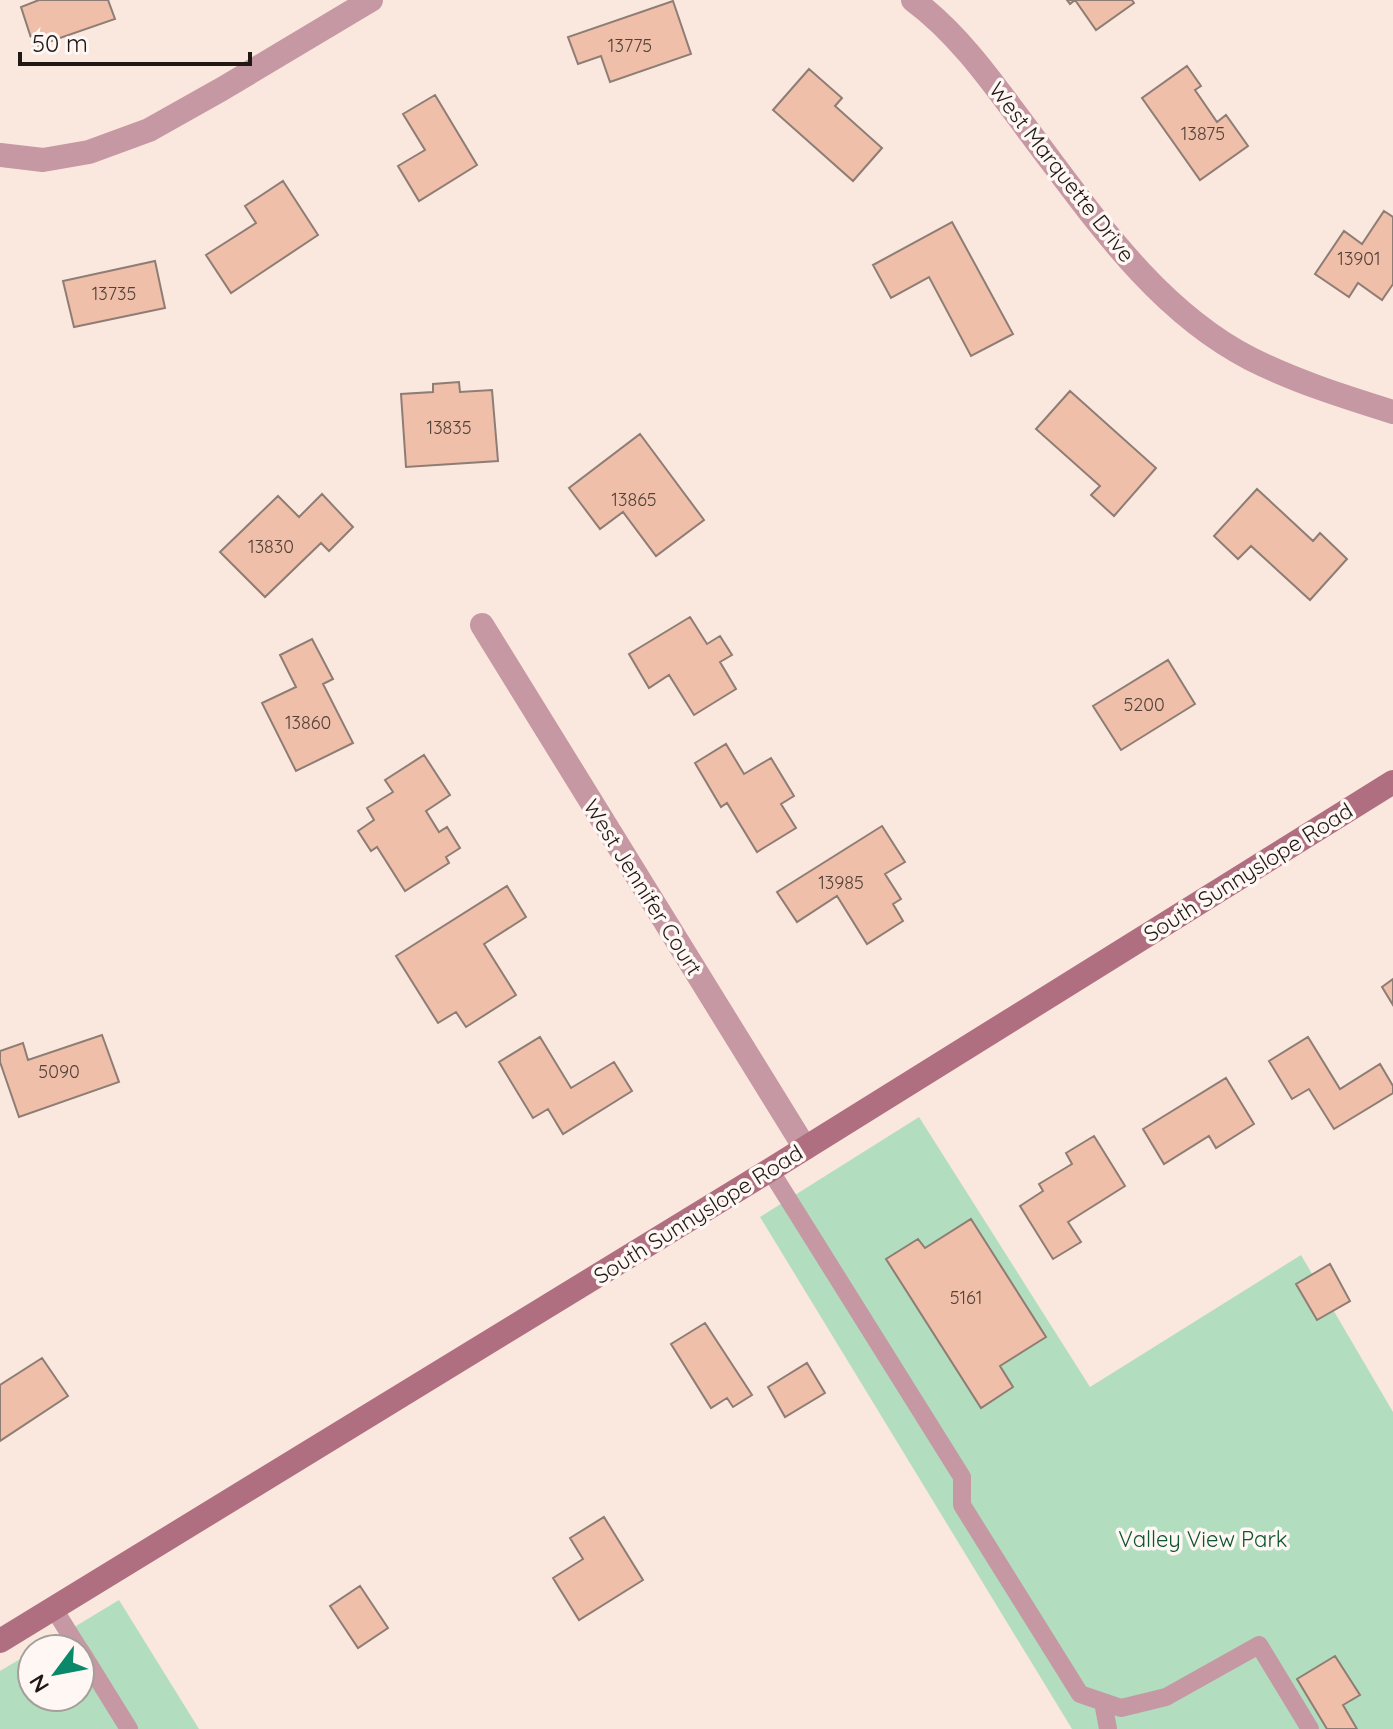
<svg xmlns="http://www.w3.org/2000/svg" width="1393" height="1729" viewBox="0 0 1393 1729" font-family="Quicksand,sans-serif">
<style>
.green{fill:#b2debf}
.building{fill:#efbfa9;stroke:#8e7d75;stroke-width:2}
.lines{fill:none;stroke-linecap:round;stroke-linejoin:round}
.lane{stroke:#c598a3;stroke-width:18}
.street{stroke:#c598a3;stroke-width:24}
.secondary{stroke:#af6f80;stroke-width:24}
.labels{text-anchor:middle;stroke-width:7;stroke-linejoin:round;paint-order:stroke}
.number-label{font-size:18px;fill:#53423a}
.street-label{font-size:22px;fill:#1f1815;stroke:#fff7f3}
.park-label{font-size:22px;fill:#0e552f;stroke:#fff7f3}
</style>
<rect width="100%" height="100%" fill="#fae7de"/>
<path class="green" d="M 919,1117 L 1090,1387 L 1301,1255 L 1393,1412 L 1393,1729 L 1072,1729 L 760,1217 Z
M 119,1600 L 199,1729 L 0,1729 L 0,1671 L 32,1652 L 32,1697 L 80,1697 L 80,1649 L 38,1649 Z"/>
<path class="building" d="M 39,0 L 108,0 L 115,19 L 34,47 L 21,7 Z
M 1067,0 L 1132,0 L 1134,3 L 1096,30 L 1075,0 L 1070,4 Z
M 673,1 L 691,54 L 610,82 L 601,56 L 578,64 L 568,37 Z
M 1187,66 L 1201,86 L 1195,90 L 1217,122 L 1226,115 L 1248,146 L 1200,180 L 1142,98 Z
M 809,69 L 842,98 L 835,106 L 882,148 L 853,181 L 773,110 Z
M 435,95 L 477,165 L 419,201 L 398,166 L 425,150 L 403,114 Z
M 283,181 L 318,235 L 231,293 L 206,255 L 256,223 L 245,206 Z
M 1384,211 L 1393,217 L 1393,284 L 1382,300 L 1358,283 L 1349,297 L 1315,274 L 1344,231 L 1362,244 Z
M 952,222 L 1013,334 L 971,356 L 929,277 L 891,298 L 873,265 Z
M 155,261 L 165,308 L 74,327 L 63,281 Z
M 459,382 L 460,392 L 492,390 L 498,461 L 406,467 L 401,394 L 433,392 L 433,384 Z
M 1070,391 L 1156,468 L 1114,516 L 1091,495 L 1100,486 L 1036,429 Z
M 640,434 L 704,520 L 656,556 L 623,512 L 600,529 L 569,488 Z
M 1257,489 L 1313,541 L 1320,533 L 1347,559 L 1310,600 L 1251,546 L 1238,559 L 1214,536 Z
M 322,494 L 353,527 L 329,551 L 321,543 L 265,597 L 220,552 L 278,496 L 299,517 Z
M 690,617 L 707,644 L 720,636 L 732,655 L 720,662 L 736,689 L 694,715 L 669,675 L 649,688 L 629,654 Z
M 312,639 L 333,679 L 323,684 L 353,743 L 296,771 L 262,703 L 296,687 L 280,655 Z
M 1168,660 L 1195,704 L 1121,750 L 1093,706 Z
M 726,744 L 744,774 L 771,758 L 794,796 L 781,804 L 796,828 L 757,852 L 727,803 L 721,807 L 695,763 Z
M 424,755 L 450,795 L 426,811 L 439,832 L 447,827 L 460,848 L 446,857 L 449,863 L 405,891 L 377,847 L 371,851 L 358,831 L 374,820 L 367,808 L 393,792 L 385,780 Z
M 882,826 L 905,862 L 885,874 L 901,899 L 893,904 L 903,921 L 867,944 L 837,896 L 797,922 L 777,892 Z
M 507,886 L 526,917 L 484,944 L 516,995 L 466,1027 L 456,1012 L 438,1023 L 396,956 Z
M 1393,979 L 1393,1005 L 1382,987 Z
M 102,1035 L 119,1082 L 19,1117 L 0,1062 L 0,1051 L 23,1043 L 28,1060 Z
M 540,1037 L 571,1088 L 614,1062 L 632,1091 L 563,1134 L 548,1109 L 533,1118 L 499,1062 Z
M 1308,1037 L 1340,1089 L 1380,1064 L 1393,1086 L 1393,1093 L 1334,1129 L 1309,1089 L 1292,1099 L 1269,1061 Z
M 1226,1078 L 1254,1124 L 1216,1148 L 1209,1136 L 1164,1164 L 1143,1129 Z
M 1094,1136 L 1125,1186 L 1068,1222 L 1081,1242 L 1053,1259 L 1020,1206 L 1043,1191 L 1039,1184 L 1072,1164 L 1066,1153 Z
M 971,1219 L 1046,1337 L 1000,1366 L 1013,1387 L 981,1408 L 886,1259 L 918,1239 L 925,1248 Z
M 1330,1264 L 1350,1301 L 1317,1320 L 1296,1284 Z
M 705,1323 L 752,1395 L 733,1407 L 727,1398 L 711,1408 L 671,1344 Z
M 42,1358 L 68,1396 L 0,1441 L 0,1385 Z
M 807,1363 L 825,1393 L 785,1417 L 768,1387 Z
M 604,1517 L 643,1580 L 579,1620 L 553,1578 L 583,1559 L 570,1538 Z
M 360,1586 L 388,1628 L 358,1648 L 330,1606 Z
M 1335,1656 L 1360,1695 L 1343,1705 L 1357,1729 L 1327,1729 L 1297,1679 Z"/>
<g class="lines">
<path class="lane" d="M 770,1170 L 962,1477 L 962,1505 L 1080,1694 L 1121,1708 L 1166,1697 L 1259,1645 L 1310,1729
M 54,1609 L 79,1649
M 80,1650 L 129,1729
M 1103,1702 L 1108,1729"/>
<path class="street" d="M 913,0 C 963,37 999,92 1036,141 C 1097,222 1159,312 1251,359 C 1297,382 1345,397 1393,412
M 0,155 L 43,160 L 89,152 L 149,130 L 222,89 L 371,0
M 482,625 L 805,1148"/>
<path class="secondary" d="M 0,1641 L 770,1170 L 1393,782"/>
</g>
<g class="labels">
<g class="number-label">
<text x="630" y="52">13775</text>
<text x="1203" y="140">13875</text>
<text x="1359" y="265">13901</text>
<text x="114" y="300">13735</text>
<text x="449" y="434">13835</text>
<text x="634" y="506">13865</text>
<text x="271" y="553">13830</text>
<text x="1144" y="711">5200</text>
<text x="308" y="729">13860</text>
<text x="841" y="889">13985</text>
<text x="59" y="1078">5090</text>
<text x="966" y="1304">5161</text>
</g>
<g class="street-label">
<text transform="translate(1062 172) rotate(52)" y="8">West Marquette Drive</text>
<text transform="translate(1248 872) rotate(-32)" y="8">South Sunnyslope Road</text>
<text transform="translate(643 887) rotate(58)" y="8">West Jennifer Court</text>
<text transform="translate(698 1214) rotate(-32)" y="8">South Sunnyslope Road</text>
</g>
<g class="park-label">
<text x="1203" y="1547">Valley View Park</text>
</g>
</g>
<g transform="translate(56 1673) rotate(238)"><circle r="38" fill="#fff7f3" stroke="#a59e9a" stroke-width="2"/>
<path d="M0-6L14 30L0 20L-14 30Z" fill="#0a886a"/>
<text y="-12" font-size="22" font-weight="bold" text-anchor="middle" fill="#1f1815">N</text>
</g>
<path d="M20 52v12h230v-12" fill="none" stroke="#1f1815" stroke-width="4"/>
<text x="32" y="52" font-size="24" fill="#1f1815" stroke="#fff7f3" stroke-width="6" paint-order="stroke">50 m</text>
</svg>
